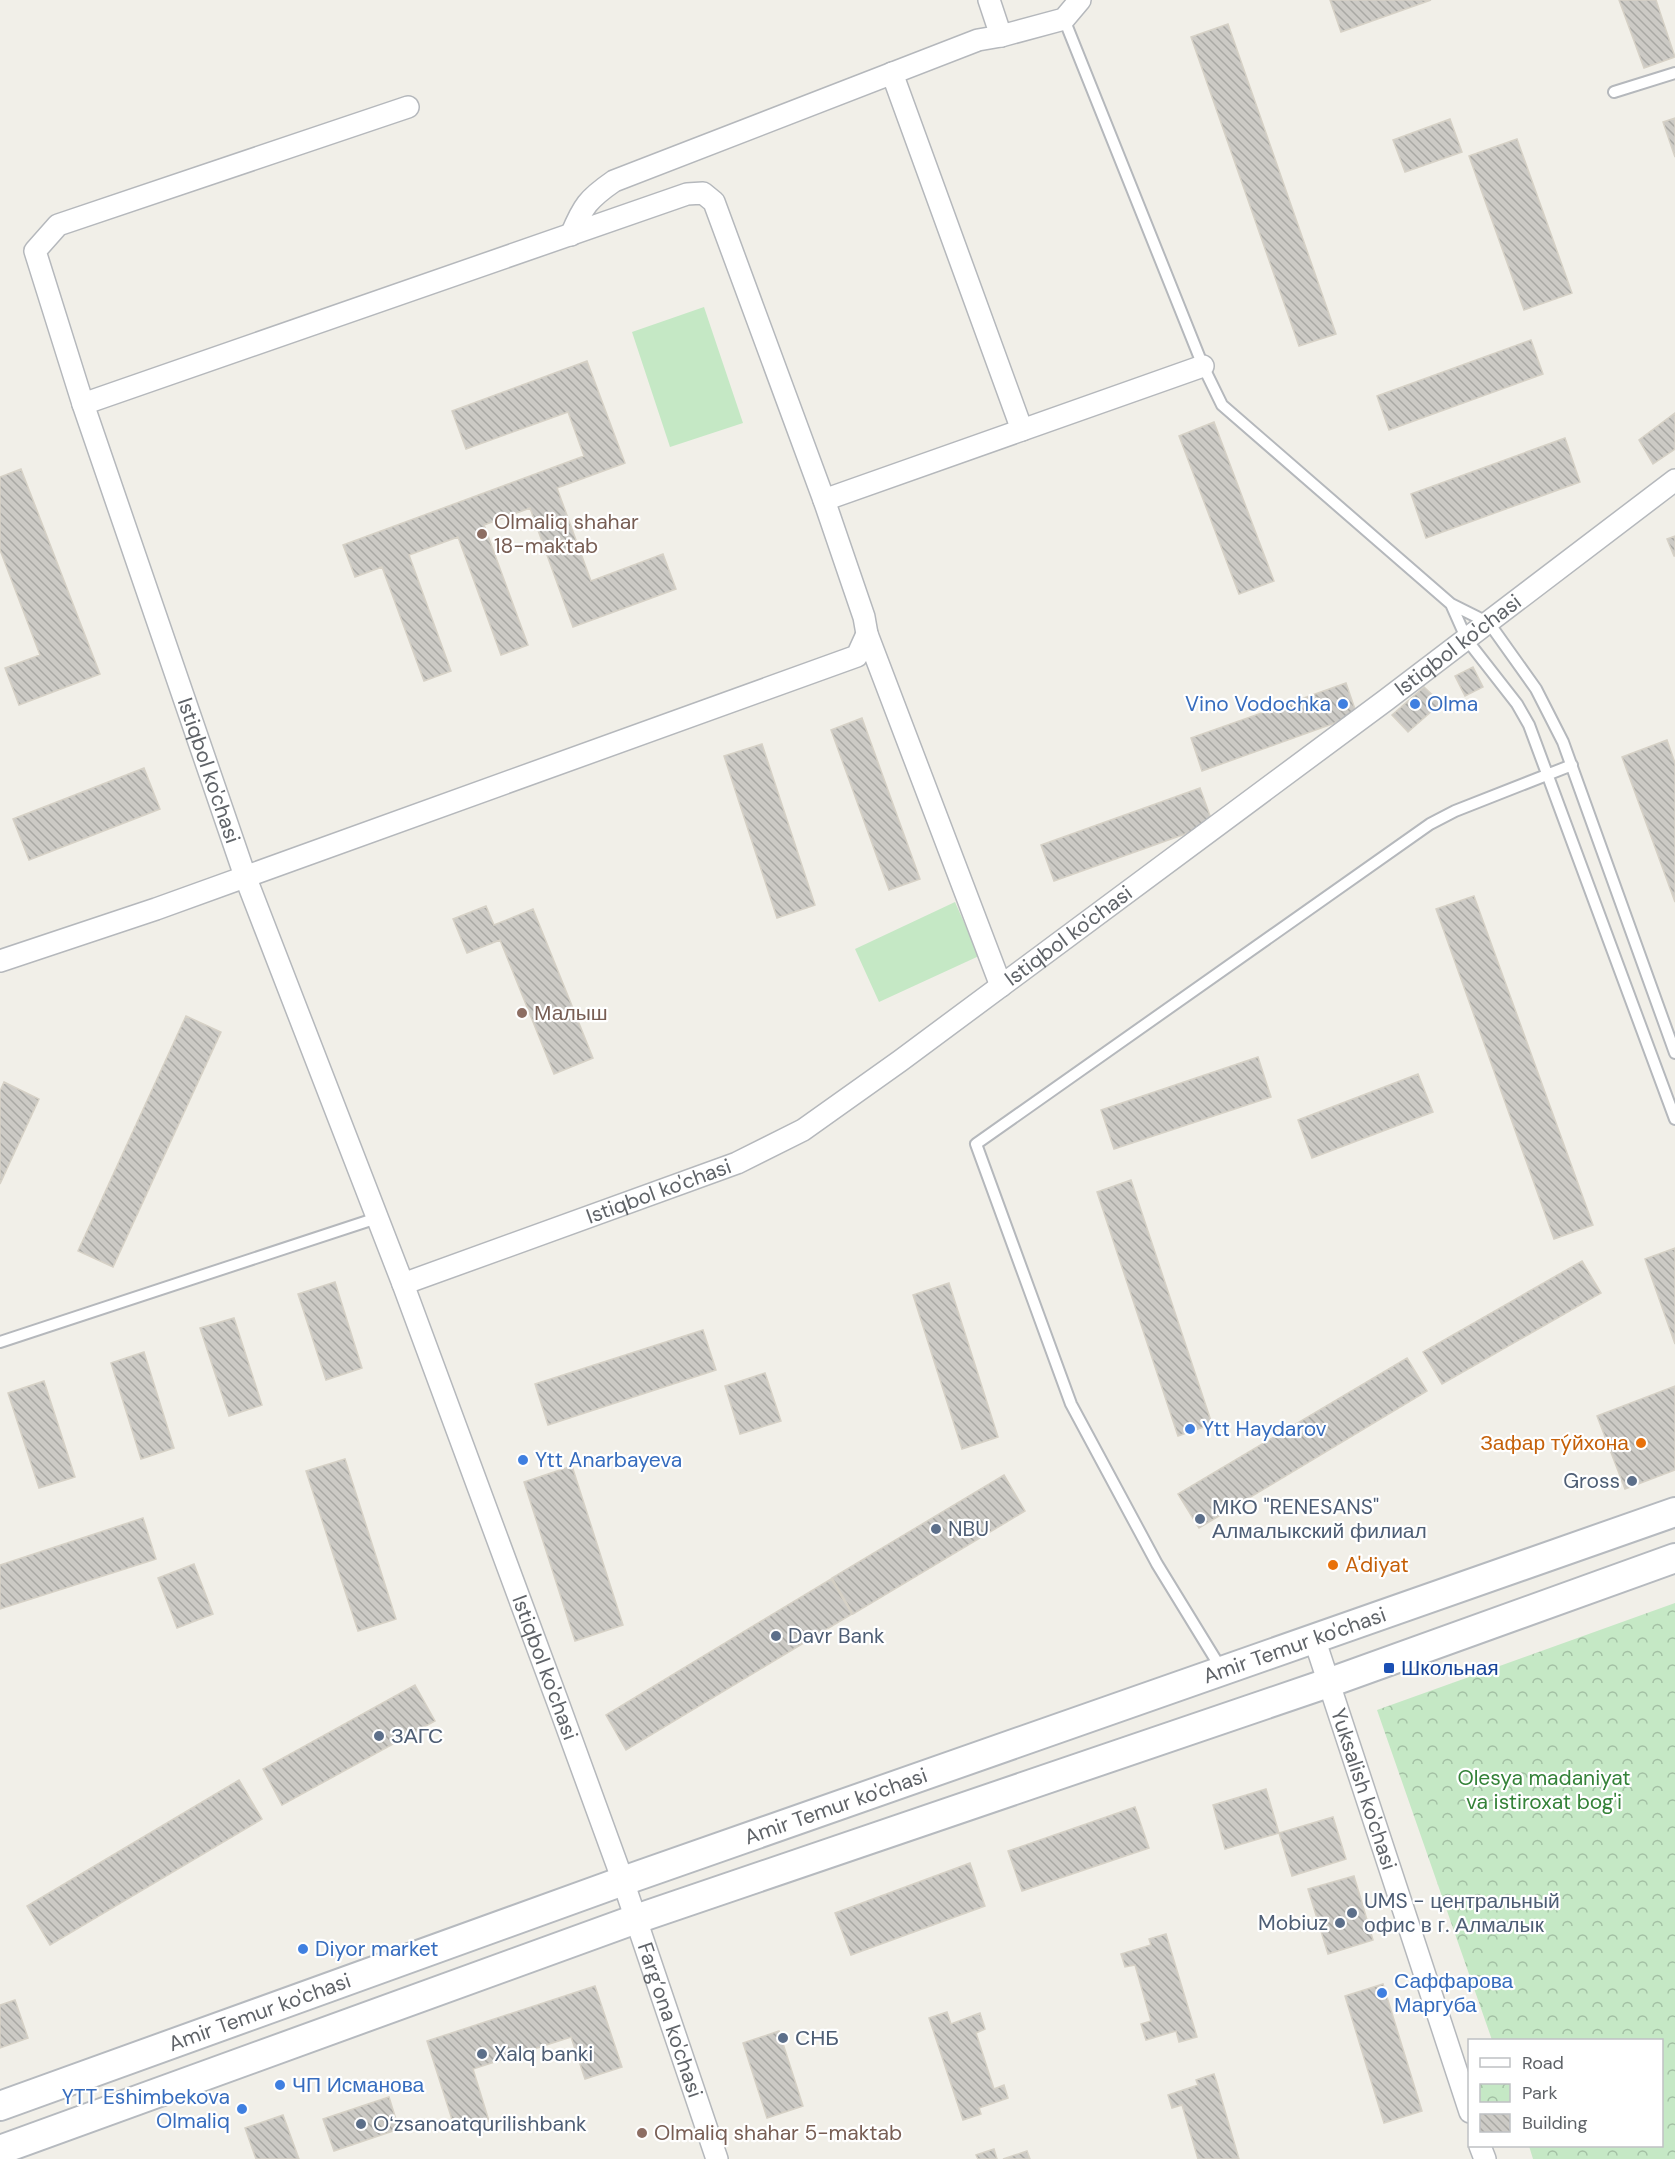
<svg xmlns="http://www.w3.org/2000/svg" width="1675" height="2159" viewBox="0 0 1675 2159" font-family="'DM Sans',sans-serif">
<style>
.green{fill:#c5e8c5}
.park{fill:url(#park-crowns)}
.building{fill:url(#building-back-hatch);stroke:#d6d1c6;stroke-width:1.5}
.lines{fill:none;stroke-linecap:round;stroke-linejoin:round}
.lane-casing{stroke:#b5b8bc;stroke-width:14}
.street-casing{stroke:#b5b8bc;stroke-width:24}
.secondary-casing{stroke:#b6babf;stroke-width:32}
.lane{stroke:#fff;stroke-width:10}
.street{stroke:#fff;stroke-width:21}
.secondary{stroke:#fff;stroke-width:28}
.education-dot{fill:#8d6e63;stroke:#fff;stroke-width:2}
.shop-dot{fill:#3f7fe0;stroke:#fff;stroke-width:2}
.food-dot{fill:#e8710a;stroke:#fff;stroke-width:2}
.service-dot{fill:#5c6f8a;stroke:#fff;stroke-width:2}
.transit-dot{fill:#1a4fb4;stroke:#fff;stroke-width:2}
.labels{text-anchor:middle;stroke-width:4.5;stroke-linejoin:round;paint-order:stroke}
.education-label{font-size:21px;fill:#785e54;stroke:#fff;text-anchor:start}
.street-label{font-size:21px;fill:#5f6368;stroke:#fff}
.shop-label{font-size:21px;fill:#366cbe;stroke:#fff;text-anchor:start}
.food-label{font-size:21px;fill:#c56008;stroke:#fff;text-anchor:end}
.service-label{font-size:21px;fill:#4e5e75;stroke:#fff;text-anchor:start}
.transit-label{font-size:21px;fill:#164399;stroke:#fff;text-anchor:start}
.park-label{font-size:21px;fill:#348238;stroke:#fff}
</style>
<defs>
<pattern id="park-crowns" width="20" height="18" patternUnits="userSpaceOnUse" patternTransform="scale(1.5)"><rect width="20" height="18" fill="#c5e8c5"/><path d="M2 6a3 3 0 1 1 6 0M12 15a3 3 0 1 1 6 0" fill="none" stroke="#a3c0a4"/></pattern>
<pattern id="building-back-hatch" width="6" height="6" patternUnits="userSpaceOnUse" patternTransform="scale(1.5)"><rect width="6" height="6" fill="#cccac5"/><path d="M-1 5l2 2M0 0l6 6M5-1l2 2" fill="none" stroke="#a9a8a4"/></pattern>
</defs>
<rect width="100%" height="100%" fill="#f1efe8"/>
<path class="green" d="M 704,307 L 743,423 L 670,447 L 632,332 Z
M 955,902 L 979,956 L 879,1002 L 855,949 Z"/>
<path class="park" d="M 1675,1603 L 1675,2159 L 1533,2159 L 1529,2146 L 1662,2146 L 1662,2040 L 1492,2040 L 1377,1710 Z"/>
<path class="building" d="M 1330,0 L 1431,0 L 1341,32 Z
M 1619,0 L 1656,0 L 1675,57 L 1644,68 Z
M 1228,24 L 1336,334 L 1299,346 L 1191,37 Z
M 1675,118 L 1675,157 L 1663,122 Z
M 1450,119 L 1462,152 L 1405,172 L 1393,140 Z
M 1517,139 L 1572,293 L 1524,310 L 1469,156 Z
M 1531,340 L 1543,374 L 1389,430 L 1377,396 Z
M 587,361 L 625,463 L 557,488 L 591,581 L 663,554 L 676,589 L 573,627 L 530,508 L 484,525 L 528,645 L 501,655 L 458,537 L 409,555 L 451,671 L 424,681 L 382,567 L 355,577 L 343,545 L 584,456 L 568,412 L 466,449 L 452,411 Z
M 1675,413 L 1675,449 L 1653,464 L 1639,440 Z
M 1214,422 L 1274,581 L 1239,594 L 1179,436 Z
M 1565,438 L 1580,482 L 1426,538 L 1411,494 Z
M 21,469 L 100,674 L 19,705 L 5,668 L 40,655 L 0,550 L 0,477 Z
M 1675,536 L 1675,556 L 1674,556 L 1667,539 Z
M 1473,667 L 1483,687 L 1465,696 L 1455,676 Z
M 1346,683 L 1357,715 L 1202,771 L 1191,738 Z
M 1424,687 L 1441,703 L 1408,732 L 1392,715 Z
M 862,718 L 920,879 L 889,890 L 831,730 Z
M 1667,740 L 1675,763 L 1675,902 L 1622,757 Z
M 762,744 L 815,905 L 777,918 L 724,756 Z
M 144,768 L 160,809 L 29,860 L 13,819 Z
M 1200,788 L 1213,824 L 1054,881 L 1041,845 Z
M 1474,896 L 1593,1225 L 1554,1239 L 1436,909 Z
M 486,906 L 494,925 L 533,909 L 593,1058 L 554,1074 L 500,940 L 467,953 L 453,919 Z
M 186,1016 L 221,1032 L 113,1267 L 78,1251 Z
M 1258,1057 L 1271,1097 L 1114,1149 L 1101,1110 Z
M 1418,1074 L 1433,1112 L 1312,1158 L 1298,1120 Z
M 4,1082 L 39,1099 L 0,1184 L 0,1091 Z
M 1131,1180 L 1212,1424 L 1178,1436 L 1097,1192 Z
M 1675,1248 L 1675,1344 L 1645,1259 Z
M 1582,1261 L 1601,1293 L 1442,1384 L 1423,1352 Z
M 335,1282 L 362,1368 L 326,1380 L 298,1294 Z
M 949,1283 L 998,1437 L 962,1449 L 913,1295 Z
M 234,1318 L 262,1405 L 229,1416 L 200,1328 Z
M 703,1330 L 716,1370 L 548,1425 L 535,1384 Z
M 144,1352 L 174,1448 L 141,1459 L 111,1363 Z
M 1407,1358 L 1427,1391 L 1199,1528 L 1178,1494 Z
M 765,1373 L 781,1421 L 740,1434 L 725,1386 Z
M 44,1381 L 75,1477 L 39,1488 L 8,1393 Z
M 1675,1386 L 1675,1470 L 1625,1489 L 1597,1416 Z
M 345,1459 L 396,1619 L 358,1631 L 306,1471 Z
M 572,1466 L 623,1625 L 575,1641 L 524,1482 Z
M 1004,1475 L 1025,1511 L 853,1614 L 832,1578 Z
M 143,1518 L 156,1559 L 0,1609 L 0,1565 Z
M 194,1564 L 213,1614 L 177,1628 L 158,1578 Z
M 831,1579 L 852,1614 L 626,1750 L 606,1715 Z
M 415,1685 L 435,1721 L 282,1805 L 263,1769 Z
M 239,1780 L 262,1819 L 50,1945 L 27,1906 Z
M 1266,1789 L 1279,1833 L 1225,1849 L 1213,1805 Z
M 1135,1807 L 1149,1848 L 1022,1891 L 1008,1851 Z
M 1333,1817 L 1346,1859 L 1292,1876 L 1279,1833 Z
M 970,1863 L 985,1906 L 851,1955 L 835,1913 Z
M 1354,1876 L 1373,1940 L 1328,1954 L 1308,1889 Z
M 1166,1934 L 1197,2037 L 1179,2042 L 1176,2031 L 1146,2040 L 1141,2024 L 1151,2021 L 1135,1965 L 1125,1967 L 1121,1954 L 1151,1945 L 1149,1939 Z
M 1383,1984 L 1422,2111 L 1384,2123 L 1345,1996 Z
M 595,1986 L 622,2067 L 585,2079 L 571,2037 L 473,2069 L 489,2121 L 456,2132 L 427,2041 Z
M 15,2000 L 28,2038 L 0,2048 L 0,2005 Z
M 947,2012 L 951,2024 L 980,2013 L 985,2029 L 976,2033 L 994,2089 L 1004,2085 L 1008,2098 L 979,2108 L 981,2114 L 963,2120 L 929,2018 Z
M 779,2031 L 803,2106 L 767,2118 L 743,2043 Z
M 1214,2074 L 1216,2080 L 1239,2159 L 1198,2159 L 1182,2105 L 1172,2108 L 1168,2095 L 1198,2085 L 1196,2080 Z
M 389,2097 L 399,2129 L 334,2151 L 323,2119 Z
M 283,2115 L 299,2159 L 256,2159 L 245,2128 Z
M 994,2149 L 997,2159 L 978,2159 L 976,2155 Z
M 1027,2151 L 1030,2159 L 1003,2159 Z"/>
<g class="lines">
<g class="lane-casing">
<path id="lane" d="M 1064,19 L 1203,366 L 1222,405 L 1451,604 L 1489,623 L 1536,689 L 1563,742 L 1675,1053
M 1614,92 L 1675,73
M 1451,604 L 1467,640 L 1517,704 L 1529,725 L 1675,1119
M 0,1342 L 377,1218
M 1222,1670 L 1157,1564 L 1071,1404 L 976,1144 L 1430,824 L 1455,811 L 1572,765"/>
</g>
<g class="street-casing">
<g id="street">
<path d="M 989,0 L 1001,36"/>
<path d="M 892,73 L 1022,430"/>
<path id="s1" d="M 408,107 L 58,225 L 35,251 L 83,404 L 245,876 L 403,1284 L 557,1700 L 623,1881 L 717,2159"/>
<path d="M 571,235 C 583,206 588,199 614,181 L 978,40 L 1001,36 L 1064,19 L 1080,0"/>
<path d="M 83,404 L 687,194 L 703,193 L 714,202 L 824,500 L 864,617 L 867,634 L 1001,986"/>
<path d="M 824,500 L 1203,366"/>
<path d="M 0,961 L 156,909 L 857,656 L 867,634"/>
<path id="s2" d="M 403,1284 L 737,1163 L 803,1130 L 900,1061 L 1386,700 L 1675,480"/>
<path id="s3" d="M 1314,1638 L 1470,2112"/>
<path d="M 1480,2146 L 1485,2159"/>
</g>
</g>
<g class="secondary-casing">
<g id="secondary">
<path id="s4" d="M 0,2106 L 623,1881 L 1675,1512"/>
<path d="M 0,2150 L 636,1919 L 1328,1683 L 1675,1558"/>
</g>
</g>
<use href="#lane" class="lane"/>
<use href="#street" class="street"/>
<use href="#secondary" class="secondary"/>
</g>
<g class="education-dot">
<circle cx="482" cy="534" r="6"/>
<circle cx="522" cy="1013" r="6"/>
<circle cx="642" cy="2133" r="6"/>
</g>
<g class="shop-dot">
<circle cx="1343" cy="704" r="6"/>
<circle cx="1415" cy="704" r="6"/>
<circle cx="1190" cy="1429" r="6"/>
<circle cx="523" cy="1460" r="6"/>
<circle cx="303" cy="1949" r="6"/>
<circle cx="1382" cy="1993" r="6"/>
<circle cx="280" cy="2085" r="6"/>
<circle cx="242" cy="2109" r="6"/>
</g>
<g class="food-dot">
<circle cx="1641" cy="1443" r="6"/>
<circle cx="1333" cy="1565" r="6"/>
</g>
<g class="service-dot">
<circle cx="1632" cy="1481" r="6"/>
<circle cx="1200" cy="1519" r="6"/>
<circle cx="936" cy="1529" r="6"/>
<circle cx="776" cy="1636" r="6"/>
<circle cx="379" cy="1736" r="6"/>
<circle cx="1352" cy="1913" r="6"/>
<circle cx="1340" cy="1923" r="6"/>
<circle cx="783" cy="2038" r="6"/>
<circle cx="482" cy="2054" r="6"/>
<circle cx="361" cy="2124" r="6"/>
</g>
<rect class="transit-dot" x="1383" y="1662" width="12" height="12" rx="3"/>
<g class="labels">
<g class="education-label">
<text x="494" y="529">Olmaliq shahar<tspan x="494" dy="24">18-maktab</tspan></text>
<text x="534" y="1020">Малыш</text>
<text x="654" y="2140">Olmaliq shahar 5-maktab</text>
</g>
<g class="street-label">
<text dy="7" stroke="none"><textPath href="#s2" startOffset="1244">Istiqbol ko'chasi</textPath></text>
<text dy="7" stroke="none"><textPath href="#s1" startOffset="952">Istiqbol ko'chasi</textPath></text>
<text dy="7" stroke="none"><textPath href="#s2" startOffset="758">Istiqbol ko'chasi</textPath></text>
<text dy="7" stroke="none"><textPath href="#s2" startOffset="272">Istiqbol ko'chasi</textPath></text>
<text dy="7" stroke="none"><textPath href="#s4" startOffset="1374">Amir Temur ko'chasi</textPath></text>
<text dy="7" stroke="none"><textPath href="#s1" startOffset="1910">Istiqbol ko'chasi</textPath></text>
<text dy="7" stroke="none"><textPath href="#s3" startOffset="159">Yuksalish ko'chasi</textPath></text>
<text dy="7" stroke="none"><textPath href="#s4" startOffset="888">Amir Temur ko'chasi</textPath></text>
<text dy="7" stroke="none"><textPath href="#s4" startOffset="276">Amir Temur ko'chasi</textPath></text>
<text dy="7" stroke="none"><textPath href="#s1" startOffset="2284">Farg‘ona ko'chasi</textPath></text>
</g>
<g class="shop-label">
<text x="1331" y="711" text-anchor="end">Vino Vodochka</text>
<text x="1427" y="711">Olma</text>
<text x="1202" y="1436">Ytt Haydarov</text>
<text x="535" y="1467">Ytt Anarbayeva</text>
<text x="315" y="1956">Diyor market</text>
<text x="1394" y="1988">Саффарова<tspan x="1394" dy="24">Маргуба</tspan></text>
<text x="292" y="2092">ЧП Исманова</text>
<text x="230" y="2104" text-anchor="end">YTT Eshimbekova<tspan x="230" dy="24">Olmaliq</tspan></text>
</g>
<g class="food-label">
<text x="1629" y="1450">Зафар тýйхона</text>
<text x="1345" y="1572" text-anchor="start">A'diyat</text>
</g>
<g class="service-label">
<text x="1620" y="1488" text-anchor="end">Gross</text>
<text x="1212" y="1514">МКО "RENESANS"<tspan x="1212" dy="24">Алмалыкский филиал</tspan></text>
<text x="948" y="1536">NBU</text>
<text x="788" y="1643">Davr Bank</text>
<text x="391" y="1743">ЗАГС</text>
<text x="1364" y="1908">UMS - центральный<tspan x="1364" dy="24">офис в г. Алмалык</tspan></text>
<text x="1328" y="1930" text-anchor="end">Mobiuz</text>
<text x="795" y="2045">СНБ</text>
<text x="494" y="2061">Xalq banki</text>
<text x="373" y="2131">Oʻzsanoatqurilishbank</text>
</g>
<g class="transit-label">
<text x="1401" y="1675">Школьная</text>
</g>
<g class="park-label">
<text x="1544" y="1785">Olesya madaniyat<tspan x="1544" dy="24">va istiroxat bog'i</tspan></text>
</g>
</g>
<rect x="1468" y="2039" width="195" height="108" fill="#ffffff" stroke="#bfc1c3" stroke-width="1.5"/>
<rect x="1480" y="2058" width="30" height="9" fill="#ffffff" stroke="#bfc1c3" stroke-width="1.5"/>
<text x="1522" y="2069" font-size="18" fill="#5f6368">Road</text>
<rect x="1480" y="2084" width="30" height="18" fill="url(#park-crowns)" stroke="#bfc1c3" stroke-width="1.5"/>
<text x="1522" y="2099" font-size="18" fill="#5f6368">Park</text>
<rect x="1480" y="2114" width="30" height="18" fill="url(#building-back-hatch)" stroke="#bfc1c3" stroke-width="1.5"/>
<text x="1522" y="2129" font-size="18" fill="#5f6368">Building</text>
</svg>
